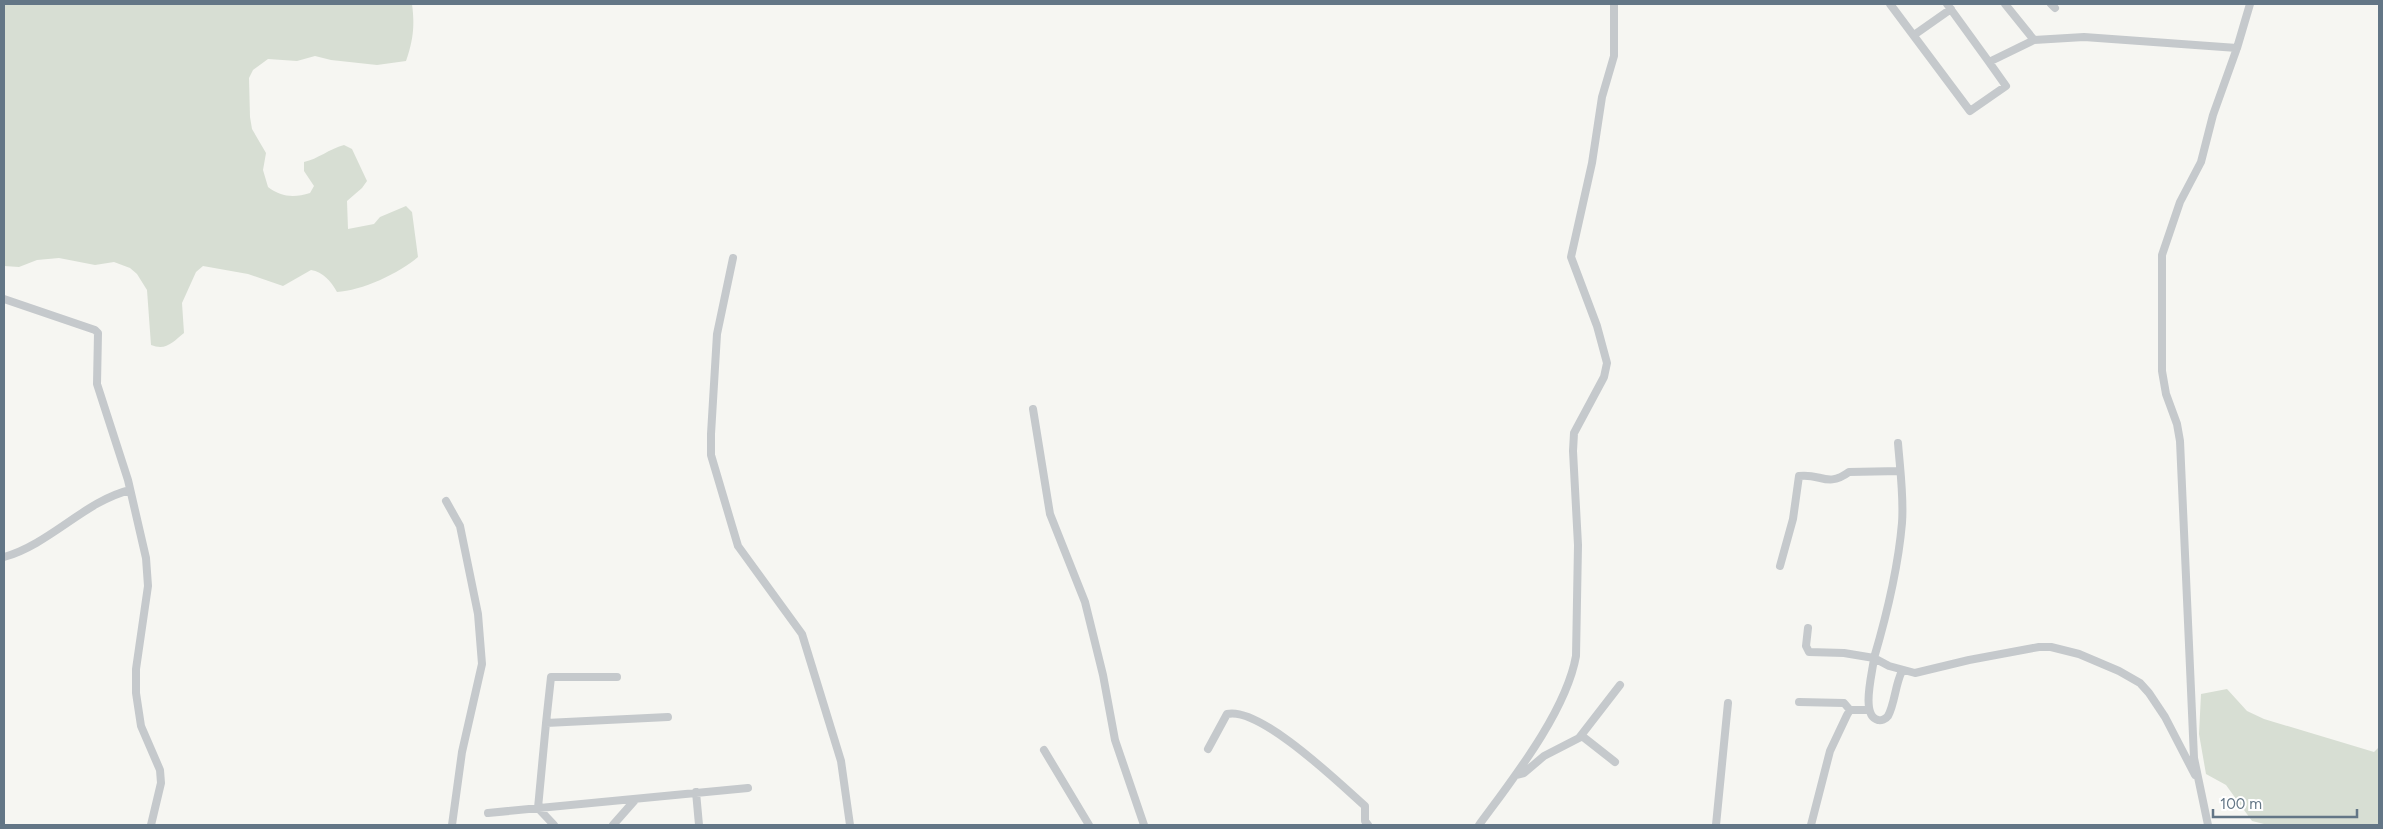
<svg xmlns="http://www.w3.org/2000/svg" width="2383" height="829" viewBox="0 0 2383 829" font-family="Figtree,sans-serif">
<style>
.green{fill:#d7ded3}
.lines{fill:none;stroke-linecap:round;stroke-linejoin:round}
.street{stroke:#c5c9cc;stroke-width:8}
</style>
<rect width="100%" height="100%" fill="#f6f6f2"/>
<path class="green" d="M 4,4 L 412,4 C 415,26 413,41 406,61 L 377,65 L 331,60 L 315,56 L 297,61 L 268,59 L 253,70 L 249,78 L 250,117 L 252,129 L 266,153 L 263,170 L 268,187 C 281,197 294,198 310,193 L 314,186 L 304,171 L 304,162 C 318,159 329,149 344,145 L 352,149 L 367,181 L 362,188 L 347,201 L 348,229 L 374,224 L 380,217 L 406,206 L 412,212 L 418,257 C 400,273 361,291 337,292 C 331,281 323,272 311,270 L 283,286 L 248,274 L 203,266 L 196,272 L 182,303 L 184,333 C 173,342 166,351 151,345 L 147,290 L 137,274 L 130,268 L 114,262 L 95,265 L 59,258 L 37,260 L 19,267 L 4,266 Z
M 2227,689 L 2247,711 L 2264,719 L 2374,752 L 2379,747 L 2379,825 L 2268,825 L 2252,821 L 2226,785 L 2206,774 L 2199,734 L 2201,694 Z"/>
<g class="lines">
<path class="street" d="M 1890,4 L 1970,111 L 2006,86 L 1989,62
M 1947,4 L 1989,62 L 2034,40
M 2005,4 L 2034,40 L 2084,37 L 2237,48
M 2051,4 L 2055,8
M 1914,35 L 1951,9
M 733,258 L 717,334 L 711,434 L 711,455 L 738,546 L 802,634 L 841,761 L 850,825
M 4,299 L 95,330 L 98,333 L 97,384 L 128,480 L 146,558 L 148,586 L 136,669 L 136,693 L 141,726 L 160,770 L 161,783 L 151,825
M 1033,409 L 1050,514 L 1085,602 L 1103,675 L 1115,740 L 1144,825
M 1898,443 C 1900,469 1904,497 1902,523 C 1898,569 1887,614 1874,658 L 1889,666 L 1915,673 L 1969,660 L 2039,647 L 2051,647 L 2079,654 L 2119,671 L 2140,683 L 2149,693 L 2165,717 L 2195,775
M 446,501 L 460,526 L 478,614 L 482,664 L 462,752 L 452,825
M 4,557 C 50,544 85,501 130,490
M 1780,566 L 1793,519 L 1799,476 C 1821,473 1827,488 1849,472 L 1900,471
M 1808,628 L 1806,646 L 1809,652 L 1844,653 L 1874,658 C 1873,671 1860,716 1878,720 C 1881,721 1886,719 1888,716 C 1895,703 1895,685 1902,671
M 1799,702 L 1844,703 L 1850,710
M 546,723 L 551,677 L 617,677
M 1582,736 L 1615,762
M 1208,749 L 1227,714 C 1260,706 1340,784 1365,806 L 1365,821 L 1368,825
M 1044,750 L 1089,825
M 1516,775 L 1524,773 L 1544,756 L 1579,738 L 1620,685
M 696,792 L 699,825
M 488,813 L 748,788
M 554,825 L 538,808 L 546,723 L 668,717
M 613,825 L 635,800
M 1479,825 C 1512,780 1566,712 1576,656 L 1578,545 L 1573,451 L 1574,433 L 1604,377 L 1607,363 L 1597,326 L 1571,257 L 1592,163 L 1602,97 L 1614,56 L 1614,4
M 1716,825 L 1728,703
M 1811,825 L 1830,751 L 1847,715 L 1850,710 L 1868,710
M 2208,825 L 2194,758 L 2180,441 L 2177,424 L 2166,394 L 2162,371 L 2162,255 L 2180,202 L 2201,162 L 2213,115 L 2237,48 L 2250,4"/>
</g>
<rect width="2383" height="829" fill="none" stroke="#637686" stroke-width="10"/>
<path d="M2213 809v8h144v-8" fill="none" stroke="#637686" stroke-width="2.5"/>
<text x="2220" y="809" font-size="15" fill="#637686" stroke="#ffffff" stroke-width="4" paint-order="stroke">100 m</text>
</svg>
